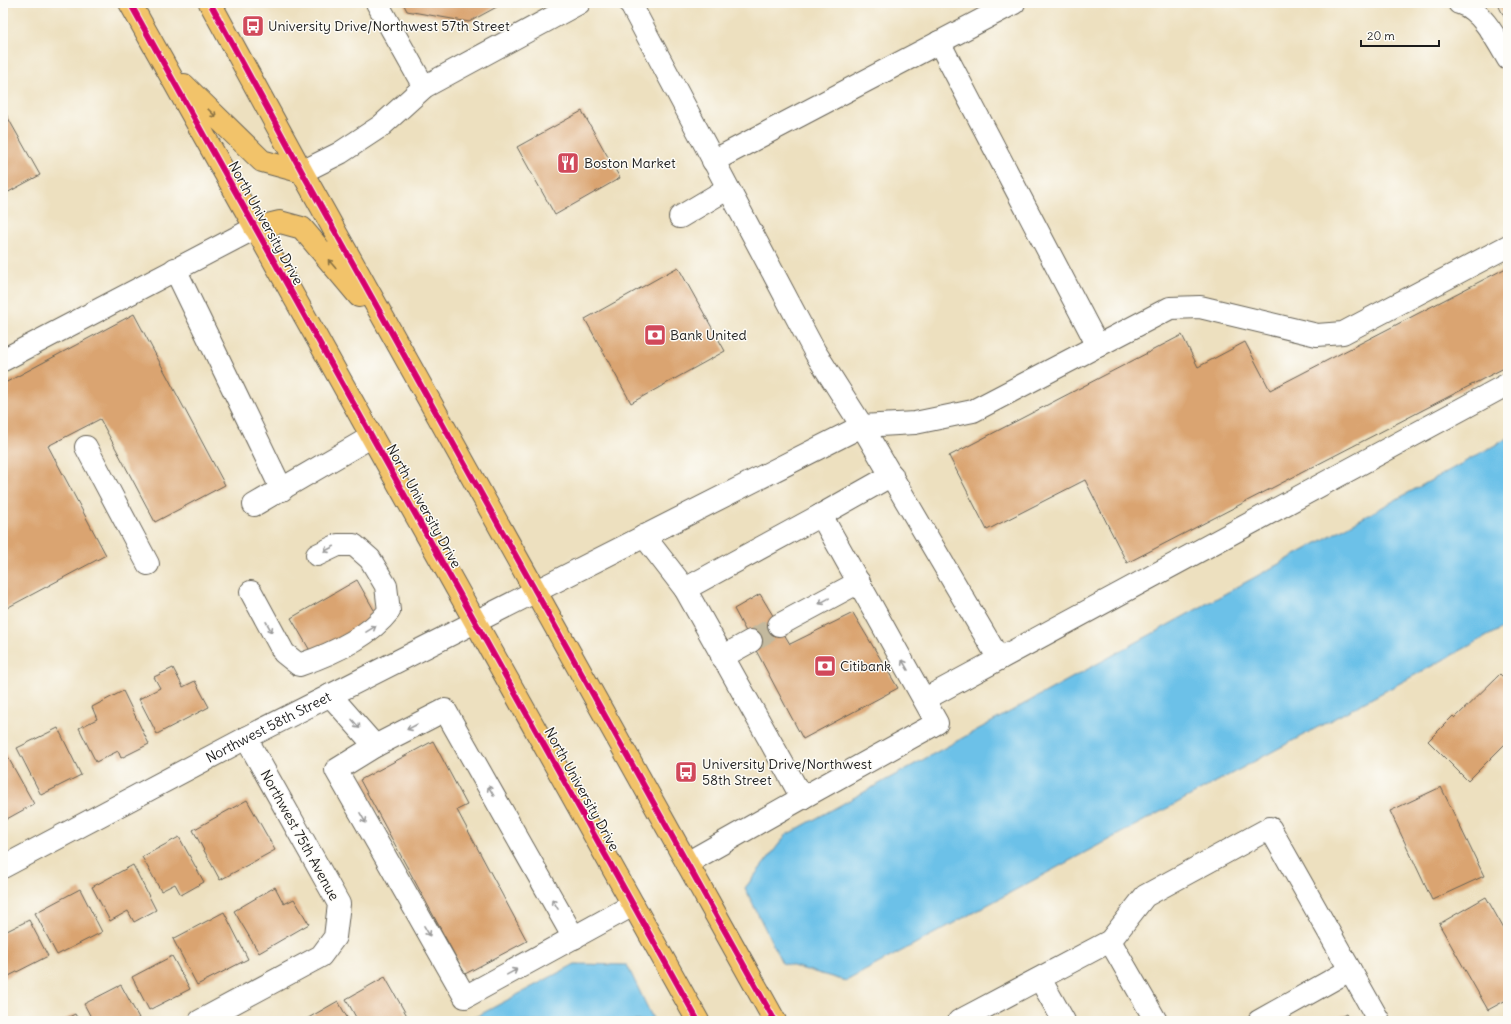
<svg xmlns="http://www.w3.org/2000/svg" width="1511" height="1024" viewBox="0 0 1511 1024" font-family="Delius,sans-serif">
<style>
.water{fill:#6cc1e8;stroke:#446e82}
.building{fill:#daa471}
.lines{fill:none;stroke-linecap:round;stroke-linejoin:round}
.minor-tunnel{stroke:#c3b99e;stroke-width:22;stroke-dasharray:22 11;stroke-linecap:butt}
.minor-casing{stroke:#656155;stroke-width:24}
.major-casing{stroke:#656155;stroke-width:24}
.minor{stroke:#fff;stroke-width:22}
.major{stroke:#f2c36a;stroke-width:22}
.cycleway-casing{stroke:#fdfcf7;stroke-width:8}
.cycleway{stroke:#d6006c;stroke-width:6}
.oneway{stroke:#877043}
.oneway2{stroke:#999}
.labels{text-anchor:middle;stroke-width:3;stroke-linejoin:round;paint-order:stroke}
.poi-label{font-size:14px;fill:#1c1c1c;stroke:#fdfcf7;text-anchor:start}
.street-label{font-size:14px;fill:#1c1c1c;stroke:#fdfcf7}
</style>
<rect width="100%" height="100%" fill="#fdfcf7"/>
<filter id="ink" filterUnits="userSpaceOnUse"><feTurbulence type="fractalNoise" baseFrequency=".025" numOctaves="2"/><feDisplacementMap in="SourceGraphic" scale="8" xChannelSelector="R" yChannelSelector="G"/><feConvolveMatrix kernelMatrix="1 2 1 2 8 2 1 2 1" color-interpolation-filters="sRGB"/></filter>
<filter id="wash" filterUnits="userSpaceOnUse"><feTurbulence type="fractalNoise" baseFrequency=".012" numOctaves="4" result="noise"/><feDisplacementMap in="SourceGraphic" scale="16" xChannelSelector="R" yChannelSelector="G"/><feGaussianBlur stdDeviation="0.9" result="paint"/><feColorMatrix in="noise" values="0 0 0 0 0 0 0 0 0 0 0 0 0 0 0 0 0 1.4 0 .05"/><feComposite in="paint" operator="in"/></filter>
<g filter="url(#wash)">
<rect width="100%" height="100%" fill="#ede0bf"/>
<path class="water" d="M 1508,438 L 1508,625 L 846,981 L 782,963 L 745,888 L 786,835 Z
M 575,964 L 627,965 L 654,1021 L 468,1021 Z"/>
<g id="blocks">
<path class="building" d="M 403,3 L 504,3 L 469,22 L 407,11 Z
M 1497,3 L 1508,3 L 1508,24 Z
M 3,109 L 40,175 L 3,195 Z
M 582,111 L 620,178 L 555,215 L 517,147 Z
M 678,267 L 725,351 L 631,403 L 585,319 Z
M 1508,267 L 1508,366 L 1127,563 L 1085,480 L 987,530 L 949,456 L 1182,335 L 1198,367 L 1245,342 L 1270,390 Z
M 134,314 L 225,485 L 155,522 L 100,419 L 48,446 L 106,555 L 3,610 L 3,384 Z
M 357,580 L 378,617 L 312,654 L 291,618 Z
M 760,594 L 790,644 L 853,613 L 898,688 L 803,739 L 734,609 Z
M 173,668 L 183,687 L 195,681 L 209,707 L 157,734 L 139,699 L 160,688 L 154,677 Z
M 1500,674 L 1508,682 L 1508,741 L 1468,781 L 1428,741 L 1453,716 L 1455,718 Z
M 123,691 L 149,744 L 121,758 L 118,751 L 96,762 L 79,728 L 97,719 L 92,707 Z
M 58,728 L 81,775 L 41,795 L 17,748 Z
M 433,741 L 467,805 L 457,810 L 527,941 L 465,974 L 360,780 Z
M 5,752 L 34,804 L 5,820 L 3,816 L 3,754 Z
M 1441,787 L 1484,876 L 1432,900 L 1390,811 Z
M 247,800 L 275,850 L 220,880 L 193,830 Z
M 179,837 L 204,882 L 181,895 L 175,884 L 161,891 L 142,857 Z
M 133,865 L 156,910 L 134,922 L 128,911 L 110,921 L 92,887 Z
M 275,887 L 284,904 L 294,899 L 309,924 L 259,953 L 234,911 Z
M 80,889 L 102,932 L 57,955 L 35,913 Z
M 1486,897 L 1508,936 L 1508,999 L 1488,1010 L 1439,924 Z
M 224,912 L 248,959 L 197,985 L 173,939 Z
M 29,920 L 48,956 L 3,979 L 3,933 Z
M 172,956 L 190,989 L 149,1010 L 132,977 Z
M 385,977 L 410,1021 L 358,1021 L 346,999 Z
M 121,985 L 139,1018 L 133,1021 L 93,1021 L 84,1004 Z
M 338,1001 L 349,1021 L 303,1021 Z
M 75,1014 L 79,1021 L 61,1021 Z
M 1346,1014 L 1350,1021 L 1333,1021 Z"/>
</g>
</g>
<g filter="url(#ink)">
<use href="#blocks" fill-opacity="0" stroke="#656155" stroke-width="1"/>
<g class="lines">
<path class="minor-tunnel" d="M 751,641 L 779,625"/>
<g class="minor-casing">
<g id="minor">
<path d="M 377,3 L 424,87"/>
<path d="M 630,3 L 815,352 L 862,426 L 915,423 L 973,411 L 1170,308 L 1200,307 L 1317,335 L 1343,333 L 1508,246"/>
<path d="M 1459,3 C 1481,9 1497,40 1508,59"/>
<path d="M 939,42 L 1098,346"/>
<path d="M 713,161 L 1014,3"/>
<path d="M 302,172 L 340,153 L 381,126 L 424,87 L 579,3"/>
<path d="M 680,217 L 727,189"/>
<path d="M 175,269 L 282,490"/>
<path d="M 3,360 L 255,228"/>
<path d="M 86,447 L 148,564"/>
<path d="M 254,505 L 371,437"/>
<path d="M 821,515 L 892,475"/>
<path d="M 644,536 L 685,589 L 821,515 L 937,723 L 802,798"/>
<path d="M 685,589 L 802,798 L 687,863"/>
<path d="M 251,592 L 284,653 L 299,665 C 332,654 368,638 389,611 L 386,586 L 370,559 L 354,545 L 338,545 L 317,555"/>
<path d="M 779,625 L 859,582"/>
<path d="M 722,657 L 751,641"/>
<path d="M 330,695 L 375,746 L 336,770 L 465,997 L 633,905"/>
<path d="M 925,699 L 1508,384"/>
<path d="M 375,746 L 445,710 L 574,938"/>
<path id="s1" d="M 3,867 L 246,738 L 862,426 L 999,659"/>
<path d="M 1110,941 L 1156,1021"/>
<path d="M 1040,979 L 1064,1021"/>
<path d="M 200,1021 L 321,956 L 335,937 L 339,904 L 246,738"/>
<path d="M 959,1021 L 1110,941 L 1145,896 L 1270,828 L 1379,1021"/>
<path d="M 1259,1021 L 1350,970"/>
</g>
</g>
<g class="major-casing">
<path id="major" d="M 130,3 L 698,1021
M 210,3 L 302,172 L 775,1021
M 184,85 L 262,161 L 302,172
M 255,228 L 280,222 L 302,228 L 359,296"/>
</g>
<use href="#minor" class="minor"/>
<use href="#major" class="major"/>
<g class="cycleway-casing">
<path id="cycleway" d="M 130,3 L 698,1021
M 210,3 L 302,172 L 775,1021"/>
</g>
<use href="#cycleway" class="cycleway"/>
</g>
<defs><path id="oneway-shaft" d="M-6 0H5M1.5-3L5.5 0L1.5 3" fill="none" stroke-width="1.6" stroke-linecap="round" stroke-linejoin="round"/></defs>
<g class="oneway">
<use href="#oneway-shaft" transform="translate(212 113) rotate(45)"/>
<use href="#oneway-shaft" transform="translate(332 264) rotate(-130)"/>
</g>
<g class="oneway2">
<use href="#oneway-shaft" transform="translate(329 549) rotate(153)"/>
<use href="#oneway-shaft" transform="translate(824 601) rotate(151)"/>
<use href="#oneway-shaft" transform="translate(269 627) rotate(61)"/>
<use href="#oneway-shaft" transform="translate(371 629) rotate(-32)"/>
<use href="#oneway-shaft" transform="translate(905 665) rotate(-120)"/>
<use href="#oneway-shaft" transform="translate(356 724) rotate(49)"/>
<use href="#oneway-shaft" transform="translate(412 727) rotate(152)"/>
<use href="#oneway-shaft" transform="translate(491 791) rotate(-120)"/>
<use href="#oneway-shaft" transform="translate(363 818) rotate(60)"/>
<use href="#oneway-shaft" transform="translate(555 904) rotate(-120)"/>
<use href="#oneway-shaft" transform="translate(427 931) rotate(60)"/>
<use href="#oneway-shaft" transform="translate(512 972) rotate(-29)"/>
</g>
</g>
<defs>
<g id="bus-square" transform="scale(1.15)"><rect x="-9" y="-9" width="18" height="18" rx="4" fill="#d1495b" stroke="#fdfcf7"/><path d="M-5-6H5V4H4V6H2V4H-2V6H-4V4H-5ZM-3.5-4V0h7V-4ZM-3.5 1.2v1.5H-2V1.2ZM2 1.2v1.5H3.5V1.2Z" fill="#fff"/></g>
<g id="restaurant-square" transform="scale(1.15)"><rect x="-9" y="-9" width="18" height="18" rx="4" fill="#d1495b" stroke="#fdfcf7"/><path d="M-5-6h1v4h1v-4h1v4h1v-4h1v5L-1.5 .5V6h-2V.5L-5-1ZM5-6V6H3V1.5H1.5Q1.5-4 5-6Z" fill="#fff"/></g>
<g id="bank-square" transform="scale(1.15)"><rect x="-9" y="-9" width="18" height="18" rx="4" fill="#d1495b" stroke="#fdfcf7"/><path d="M-6-4H6V4H-6ZM0-2.3a2.3 2.3 0 1 0 0 4.6a2.3 2.3 0 1 0 0-4.6Z" fill="#fff"/></g>
</defs>
<g fill-rule="evenodd">
<use href="#bus-square" x="253" y="26"/>
<use href="#restaurant-square" x="568" y="163"/>
<use href="#bank-square" x="655" y="335"/>
<use href="#bank-square" x="825" y="666"/>
<use href="#bus-square" x="686" y="772"/>
</g>
<g class="labels">
<g class="poi-label">
<text x="268" y="31">University Drive/Northwest 57th Street</text>
<text x="584" y="168">Boston Market</text>
<text x="670" y="340">Bank United</text>
<text x="840" y="671">Citibank</text>
<text x="702" y="769">University Drive/Northwest<tspan x="702" dy="16">58th Street</tspan></text>
</g>
<g class="street-label">
<text transform="translate(266 223) rotate(61)" y="5">North University Drive</text>
<text transform="translate(424 506) rotate(61)" y="5">North University Drive</text>
<text dy="5" stroke="none"><textPath href="#s1" startOffset="300">Northwest 58th Street</textPath></text>
<text transform="translate(582 789) rotate(61)" y="5">North University Drive</text>
<text transform="translate(300 835) rotate(61)" y="5">Northwest 75th Avenue</text>
</g>
</g>
<rect width="1511" height="1024" fill="none" stroke="#fdfcf7" stroke-width="16"/>
<path d="M1361 40v6h78v-6" fill="none" stroke="#1c1c1c" stroke-width="2"/>
<text x="1367" y="40" font-size="12" fill="#1c1c1c" stroke="#fdfcf7" stroke-width="3" paint-order="stroke">20 m</text>
</svg>
